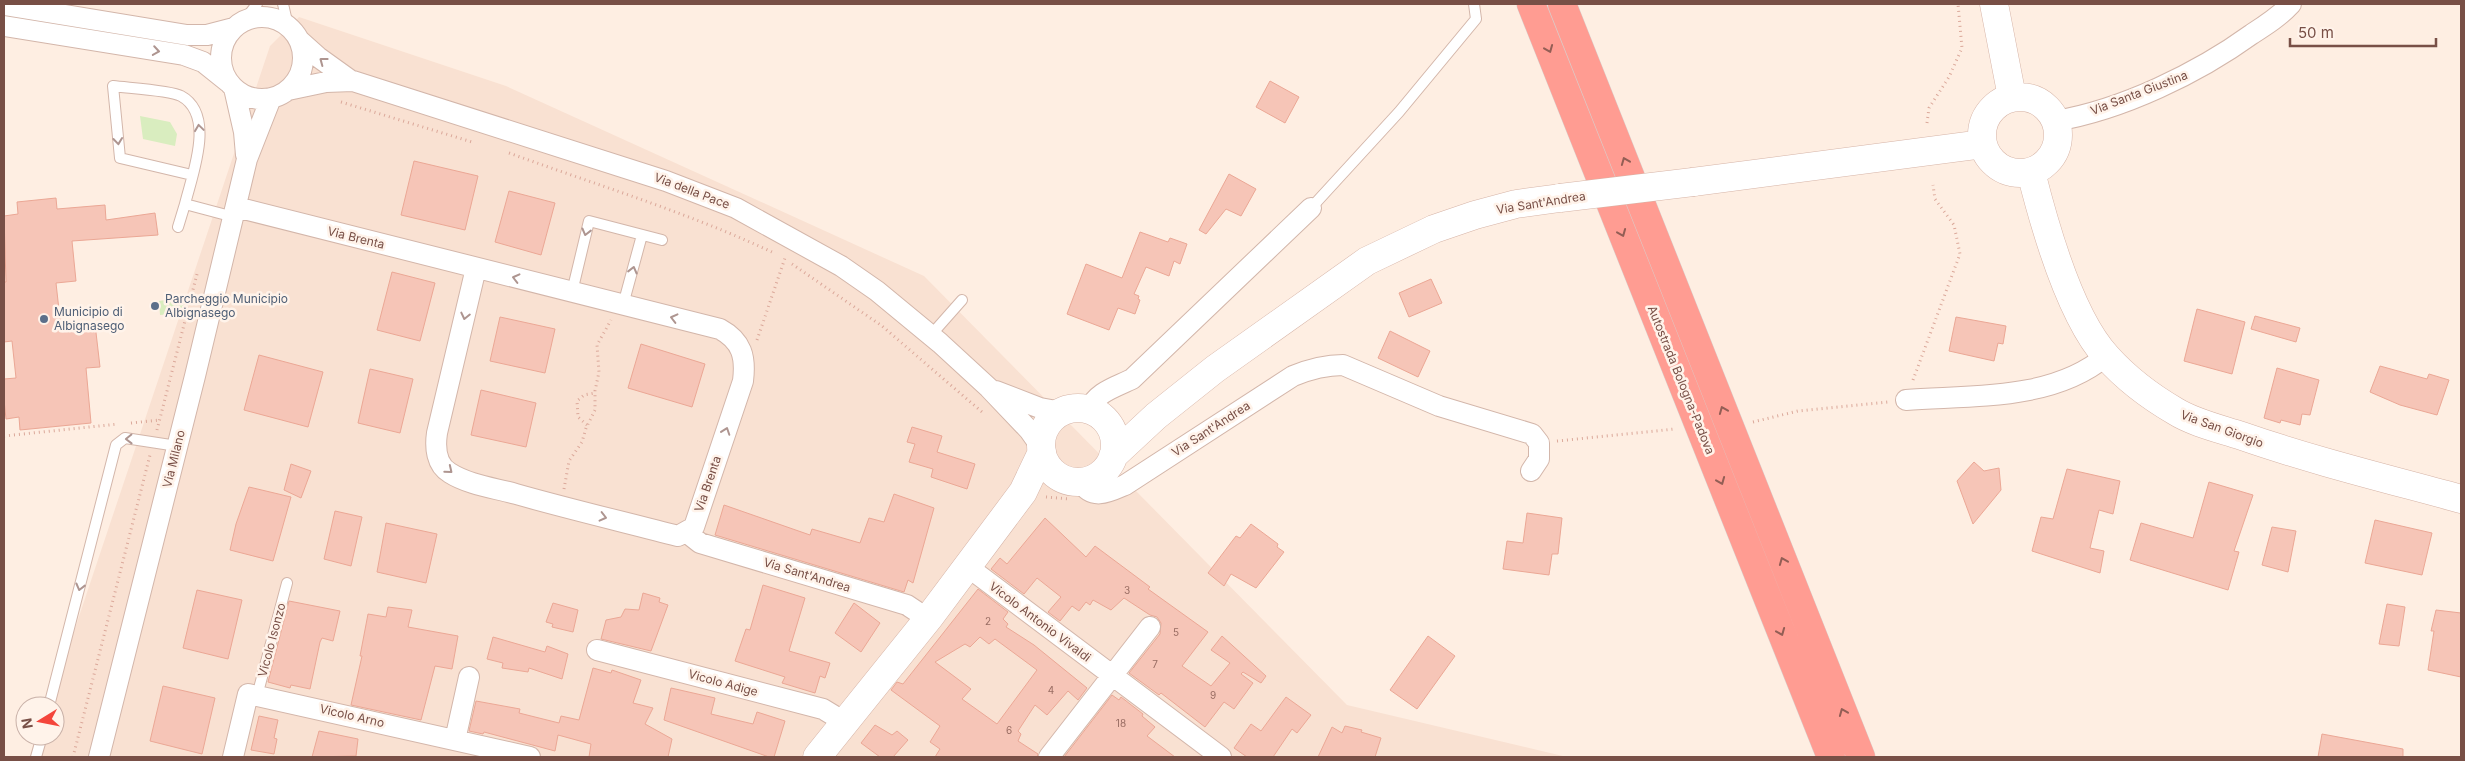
<svg xmlns="http://www.w3.org/2000/svg" width="2465" height="761" viewBox="0 0 2465 761" font-family="Inter,sans-serif">
<style>
.residential{fill:#f9e1d2}
.green{fill:#d9edbf}
.building{fill:#f6c5b7;stroke:#eba795;fill-rule:evenodd}
.lines{fill:none;stroke-linecap:round;stroke-linejoin:round}
.lane-casing{stroke:#d3b6aa;stroke-width:12}
.street-casing{stroke:#d3b6aa;stroke-width:22}
.secondary-casing{stroke:#d6b4a7;stroke-width:29}
.highway-casing{stroke:#d9cecb;stroke-width:29}
.path{stroke:#dba89a;stroke-width:3;stroke-dasharray:1 4;stroke-linecap:butt}
.lane{stroke:#fff;stroke-width:10}
.street{stroke:#fff;stroke-width:20}
.secondary{stroke:#fff;stroke-width:28}
.highway{stroke:#ff9c92;stroke-width:28}
.secondary-bridge-casing{stroke:#d6b4a7;stroke-width:29;stroke-linecap:butt}
.secondary-bridge{stroke:#fff;stroke-width:28}
.oneway{stroke:#935e55}
.oneway2{stroke:#ae9590}
.service-dot{fill:#5c6f8a;stroke:#fff3ea;stroke-width:2}
.labels{text-anchor:middle;stroke-width:5;stroke-linejoin:round;paint-order:stroke}
.number-label{font-size:10px;fill:#986c62}
.street-label{font-size:12px;fill:#784f46;stroke:#fff3ea}
.service-label{font-size:12px;fill:#4e5e75;stroke:#fff3ea;text-anchor:start}
</style>
<rect width="100%" height="100%" fill="#feeee2"/>
<path class="residential" d="M 299,17 L 506,86 L 924,276 L 1347,705 L 1567,757 L 31,757 L 38,736 L 55,736 L 55,706 L 49,706 L 270,46 Z"/>
<path class="green" d="M 140,116 L 170,122 L 177,134 L 175,146 L 143,139 Z
M 185,297 L 182,313 L 160,315 L 159,301 Z"/>
<path class="building" d="M 1270,81 L 1299,97 L 1285,123 L 1256,107 Z
M 414,161 L 478,176 L 465,230 L 401,215 Z
M 1229,174 L 1256,189 L 1241,216 L 1226,209 L 1206,234 L 1199,230 Z
M 509,191 L 555,203 L 541,255 L 495,242 Z
M 56,198 L 57,209 L 105,205 L 106,220 L 155,213 L 158,235 L 72,241 L 76,281 L 56,283 L 61,328 L 95,324 L 100,367 L 86,368 L 91,423 L 20,430 L 19,417 L 6,419 L 4,400 L 4,379 L 16,378 L 12,341 L 4,342 L 4,282 L 6,282 L 4,216 L 18,214 L 17,202 Z
M 1140,232 L 1168,242 L 1170,238 L 1187,244 L 1180,264 L 1174,261 L 1169,276 L 1146,267 L 1134,294 L 1139,296 L 1138,299 L 1140,300 L 1135,314 L 1118,308 L 1109,330 L 1067,314 L 1086,264 L 1122,278 Z
M 392,272 L 435,283 L 420,341 L 377,330 Z
M 1431,279 L 1442,303 L 1409,317 L 1399,293 Z
M 2197,309 L 2245,322 L 2232,374 L 2184,361 Z
M 2255,316 L 2300,328 L 2296,342 L 2251,329 Z
M 500,317 L 555,329 L 545,373 L 490,361 Z
M 1956,317 L 2006,326 L 2003,344 L 1998,343 L 1994,361 L 1949,351 Z
M 1390,331 L 1430,351 L 1418,377 L 1378,358 Z
M 641,344 L 705,364 L 692,407 L 628,388 Z
M 259,355 L 323,372 L 308,427 L 244,410 Z
M 2380,366 L 2427,379 L 2429,374 L 2449,380 L 2437,415 L 2400,405 L 2370,392 Z
M 2277,368 L 2319,380 L 2310,415 L 2302,414 L 2300,425 L 2281,420 L 2280,423 L 2264,418 Z
M 370,369 L 413,379 L 400,433 L 358,423 Z
M 481,390 L 536,403 L 526,447 L 471,435 Z
M 912,427 L 942,436 L 937,452 L 975,464 L 967,489 L 931,477 L 933,469 L 909,462 L 915,444 L 907,442 Z
M 1974,462 L 1984,471 L 1999,468 L 2001,490 L 1973,524 L 1957,481 Z
M 291,464 L 311,471 L 301,498 L 284,490 Z
M 2067,469 L 2120,481 L 2113,514 L 2099,510 L 2090,548 L 2104,551 L 2100,573 L 2032,551 L 2041,517 L 2053,519 Z
M 2209,482 L 2253,495 L 2234,551 L 2239,552 L 2228,590 L 2130,560 L 2141,523 L 2193,538 Z
M 249,487 L 291,497 L 273,561 L 230,550 L 236,524 Z
M 894,494 L 934,508 L 913,583 L 908,580 L 904,592 L 715,535 L 724,505 L 810,535 L 812,529 L 860,543 L 869,518 L 884,522 Z
M 335,511 L 362,517 L 351,566 L 324,559 Z
M 1527,513 L 1562,518 L 1558,554 L 1552,554 L 1549,575 L 1503,569 L 1507,541 L 1523,543 Z
M 1045,518 L 1086,557 L 1095,546 L 1150,587 L 1148,589 L 1208,632 L 1182,666 L 1211,686 L 1230,663 L 1211,650 L 1222,636 L 1266,676 L 1261,683 L 1243,672 L 1241,674 L 1253,683 L 1234,709 L 1224,702 L 1205,727 L 1161,693 L 1159,695 L 1129,673 L 1160,634 L 1161,623 L 1157,617 L 1150,615 L 1124,598 L 1111,610 L 1093,600 L 1090,605 L 1086,602 L 1079,611 L 1072,606 L 1060,621 L 1048,612 L 1061,597 L 1037,578 L 1024,594 L 991,569 L 1000,558 L 1007,564 Z
M 2375,520 L 2432,533 L 2422,575 L 2365,563 Z
M 386,523 L 437,534 L 426,583 L 377,572 Z
M 1251,524 L 1278,544 L 1277,547 L 1284,552 L 1256,588 L 1231,574 L 1224,586 L 1208,573 L 1236,536 L 1240,538 Z
M 2272,527 L 2296,531 L 2288,572 L 2262,565 Z
M 763,585 L 805,598 L 789,651 L 830,663 L 825,678 L 820,676 L 815,693 L 782,683 L 785,677 L 735,661 L 746,629 L 750,630 Z
M 978,589 L 1008,612 L 1003,619 L 1008,624 L 1006,627 L 1034,645 L 1087,688 L 1078,700 L 1068,691 L 1047,715 L 1035,705 L 1018,731 L 1021,734 L 1018,741 L 1038,754 L 1037,757 L 935,757 L 940,749 L 930,742 L 940,726 L 891,690 L 897,682 L 903,684 ZM 980,637 L 989,644 L 995,639 L 1037,670 L 997,724 L 962,699 L 971,689 L 935,662 L 965,644 L 970,647 Z
M 197,590 L 242,600 L 228,659 L 183,648 Z
M 643,593 L 660,598 L 659,602 L 668,605 L 651,651 L 601,639 L 606,620 L 621,617 L 625,609 L 639,610 Z
M 289,601 L 340,611 L 333,641 L 322,638 L 320,642 L 310,689 L 291,685 L 290,688 L 268,682 Z
M 553,603 L 578,610 L 573,632 L 552,627 L 553,624 L 546,622 Z
M 854,603 L 880,623 L 861,652 L 835,633 Z
M 2387,604 L 2405,607 L 2399,646 L 2379,644 Z
M 388,607 L 412,610 L 408,627 L 458,636 L 452,669 L 435,666 L 421,720 L 351,705 L 362,656 L 360,656 L 368,614 L 386,617 Z
M 2436,610 L 2461,613 L 2461,677 L 2428,670 L 2434,631 L 2431,631 Z
M 1428,636 L 1455,656 L 1417,709 L 1390,690 Z
M 493,637 L 545,652 L 547,646 L 568,654 L 562,679 L 529,668 L 528,672 L 502,668 L 503,663 L 487,659 Z
M 593,668 L 611,673 L 612,670 L 641,680 L 633,703 L 653,708 L 645,724 L 672,739 L 668,757 L 589,757 L 591,744 L 558,735 L 555,751 L 484,732 L 483,734 L 469,731 L 476,701 L 520,709 L 519,713 L 559,723 L 561,716 L 579,720 Z
M 163,686 L 215,698 L 202,754 L 150,741 Z
M 671,688 L 715,698 L 711,714 L 753,724 L 757,712 L 785,721 L 774,757 L 769,757 L 664,720 Z
M 1112,695 L 1119,700 L 1121,697 L 1143,714 L 1142,716 L 1155,727 L 1147,736 L 1175,757 L 1064,757 Z
M 1286,697 L 1311,715 L 1297,733 L 1292,729 L 1273,757 L 1247,757 L 1234,748 L 1251,724 L 1261,731 Z
M 259,716 L 278,720 L 274,738 L 277,739 L 274,754 L 251,750 Z
M 875,725 L 892,735 L 897,731 L 908,740 L 893,757 L 880,757 L 861,743 Z
M 1345,726 L 1362,730 L 1361,732 L 1381,738 L 1375,757 L 1318,757 L 1332,727 L 1342,733 Z
M 319,731 L 358,739 L 356,756 L 312,757 Z
M 2322,734 L 2403,749 L 2403,757 L 2318,757 Z"/>
<g class="lines">
<g class="lane-casing">
<path id="lane" d="M 283,4 L 288,26
M 244,21 L 257,4
M 192,175 L 120,158 L 113,86 C 128,88 170,90 181,96 C 216,115 192,175 185,204 L 234,217
M 1311,208 L 1399,112 L 1476,19 L 1474,4
M 178,227 L 185,204
M 572,292 L 589,221 L 662,240
M 623,305 L 642,235
M 931,335 L 962,300
M 257,696 L 287,583
M 49,706 L 116,445 L 125,438 L 177,446
M 36,757 L 42,736"/>
</g>
<g class="street-casing">
<path id="street" d="M 4,5 L 187,35 L 207,35 L 234,28
M221 58a41 41 0 1 1 82 0a41 41 0 1 1-82 0Z
M 4,26 L 184,55 L 203,62 L 228,82
M 299,40 L 318,57 L 350,80
M 234,88 L 244,132 L 246,155
M 288,90 L 326,82 L 353,81 L 666,181 L 736,208 L 841,266 L 877,291 L 940,343 L 989,388 L 1029,430 L 1041,447
M 2055,121 C 2122,110 2198,73 2252,34 C 2266,25 2280,16 2291,4
M 236,207 L 720,329 C 742,341 746,357 743,381 L 694,527 L 678,536 C 624,522 569,509 516,494 C 495,488 469,485 450,473 C 436,465 435,447 437,433 L 476,268
M 996,391 L 1040,408 L 1062,412
M 1906,400 C 1972,395 2052,401 2106,356
M 1089,410 C 1096,392 1116,387 1132,379 L 1311,208
M 1081,482 C 1092,501 1109,492 1125,485 L 1293,376 C 1310,369 1325,365 1343,365 L 1439,406 L 1532,434 L 1539,443 L 1539,459 L 1531,471
M 686,532 L 700,543 L 907,605 L 928,619
M 968,567 L 1221,757
M 597,650 L 823,709 L 846,723
M 455,740 L 469,677
M 99,757 L 195,376 L 247,159 L 271,98
M 233,757 L 248,694 L 530,757
M 1049,757 L 1150,627"/>
</g>
<g class="secondary-casing">
<path id="secondary" d="M 1994,4 L 2012,97
M1982 135a38 38 0 1 1 76 0a38 38 0 1 1-76 0Z
M 2031,172 C 2044,224 2070,317 2107,357 C 2125,377 2151,397 2175,411 C 2194,423 2221,429 2242,436 C 2314,461 2388,479 2461,499
M 1693,182 L 1983,144
M1041 445a37 37 0 1 1 74 0a37 37 0 1 1-74 0Z
M 1113,456 L 1156,416 L 1215,369 L 1367,261 L 1434,229 L 1475,215 L 1516,204 L 1560,198
M 817,757 L 928,619 L 1023,492 L 1042,452"/>
</g>
<g class="highway-casing">
<path id="highway" d="M 1531,4 L 1831,757
M 1562,4 L 1861,757"/>
</g>
<path class="path" d="M 341,102 L 472,142
M 1927,123 L 1929,108 L 1949,77 L 1962,48 L 1958,4
M 509,153 C 597,185 686,212 772,252
M 792,264 L 882,326 L 982,412
M 757,340 L 785,258
M 1913,380 L 1960,254 L 1954,225 L 1935,199 L 1933,185
M 1753,422 L 1798,411 L 1888,402
M 131,423 L 160,420
M 587,425 L 578,417 L 577,401 L 584,395 L 595,393
M 157,430 L 197,274
M 4,436 L 118,424
M 1557,441 L 1675,429
M 564,489 L 569,461 L 582,442 L 586,428 L 595,410 L 595,391 L 599,372 L 597,345 L 611,320
M 1046,497 L 1070,499
M 73,757 L 150,455"/>
<use href="#lane" class="lane"/>
<use href="#street" class="street"/>
<use href="#secondary" class="secondary"/>
<use href="#highway" class="highway"/>
<g class="secondary-bridge-casing">
<path id="secondary-bridge" d="M 1560,198 L 1693,182"/>
</g>
<use href="#secondary-bridge" class="secondary-bridge"/>
</g>
<defs><path id="oneway-chevron" d="M-2-3.5L2.5 0L-2 3.5" fill="none" stroke-width="1.6" stroke-linecap="round" stroke-linejoin="round" transform="scale(1.25)"/></defs>
<g class="oneway">
<use href="#oneway-chevron" transform="translate(1549 49) rotate(68)"/>
<use href="#oneway-chevron" transform="translate(1625 161) rotate(-112)"/>
<use href="#oneway-chevron" transform="translate(1622 233) rotate(68)"/>
<use href="#oneway-chevron" transform="translate(1723 410) rotate(-112)"/>
<use href="#oneway-chevron" transform="translate(1721 481) rotate(68)"/>
<use href="#oneway-chevron" transform="translate(1783 561) rotate(-112)"/>
<use href="#oneway-chevron" transform="translate(1781 632) rotate(68)"/>
<use href="#oneway-chevron" transform="translate(1843 712) rotate(-112)"/>
</g>
<g class="oneway2">
<use href="#oneway-chevron" transform="translate(156 51) rotate(9)"/>
<use href="#oneway-chevron" transform="translate(323 61) rotate(-143)"/>
<use href="#oneway-chevron" transform="translate(199 128) rotate(-98)"/>
<use href="#oneway-chevron" transform="translate(118 141) rotate(84)"/>
<use href="#oneway-chevron" transform="translate(586 232) rotate(104)"/>
<use href="#oneway-chevron" transform="translate(633 270) rotate(-76)"/>
<use href="#oneway-chevron" transform="translate(516 278) rotate(-166)"/>
<use href="#oneway-chevron" transform="translate(465 316) rotate(103)"/>
<use href="#oneway-chevron" transform="translate(674 318) rotate(-166)"/>
<use href="#oneway-chevron" transform="translate(726 431) rotate(-71)"/>
<use href="#oneway-chevron" transform="translate(129 439) rotate(179)"/>
<use href="#oneway-chevron" transform="translate(449 470) rotate(39)"/>
<use href="#oneway-chevron" transform="translate(603 517) rotate(14)"/>
<use href="#oneway-chevron" transform="translate(80 587) rotate(104)"/>
</g>
<g class="service-dot">
<circle cx="155" cy="306" r="5"/>
<circle cx="44" cy="319" r="5"/>
</g>
<g class="labels">
<g class="number-label">
<text x="1127" y="594">3</text>
<text x="988" y="625">2</text>
<text x="1176" y="636">5</text>
<text x="1155" y="668">7</text>
<text x="1051" y="694">4</text>
<text x="1213" y="699">9</text>
<text x="1121" y="727">18</text>
<text x="1009" y="734">6</text>
</g>
<g class="street-label">
<text transform="translate(2139 93) rotate(-21)" y="4">Via Santa Giustina</text>
<text transform="translate(692 191) rotate(21)" y="4">Via della Pace</text>
<text transform="translate(1541 203) rotate(-9)" y="4">Via Sant'Andrea</text>
<text transform="translate(356 238) rotate(14)" y="4">Via Brenta</text>
<text transform="translate(1681 380) rotate(68)" y="4">Autostrada Bologna-Padova</text>
<text transform="translate(1211 429) rotate(-33)" y="4">Via Sant'Andrea</text>
<text transform="translate(2222 429) rotate(20)" y="4">Via San Giorgio</text>
<text transform="translate(174 459) rotate(-76)" y="4">Via Milano</text>
<text transform="translate(708 484) rotate(-71)" y="4">Via Brenta</text>
<text transform="translate(807 575) rotate(17)" y="4">Via Sant'Andrea</text>
<text transform="translate(1040 622) rotate(37)" y="4">Vicolo Antonio Vivaldi</text>
<text transform="translate(272 640) rotate(-75)" y="4">Vicolo Isonzo</text>
<text transform="translate(723 683) rotate(15)" y="4">Vicolo Adige</text>
<text transform="translate(352 716) rotate(13)" y="4">Vicolo Arno</text>
</g>
<g class="service-label">
<text x="165" y="303">Parcheggio Municipio<tspan x="165" dy="14">Albignasego</tspan></text>
<text x="54" y="316">Municipio di<tspan x="54" dy="14">Albignasego</tspan></text>
</g>
</g>
<rect width="2465" height="761" fill="none" stroke="#784f46" stroke-width="10"/>
<g transform="translate(40 721) rotate(260)"><circle r="24" fill="#fff3ea" stroke="#c9b1a8"/>
<path d="M0-4L9 19L0 12L-9 19Z" fill="#f4453b"/>
<text y="-8" font-size="14" font-weight="bold" text-anchor="middle" fill="#784f46">N</text>
</g>
<path d="M2290 38v8h146v-8" fill="none" stroke="#784f46" stroke-width="2.5"/>
<text x="2298" y="38" font-size="15" fill="#784f46" stroke="#fff3ea" stroke-width="4" paint-order="stroke">50 m</text>
</svg>
